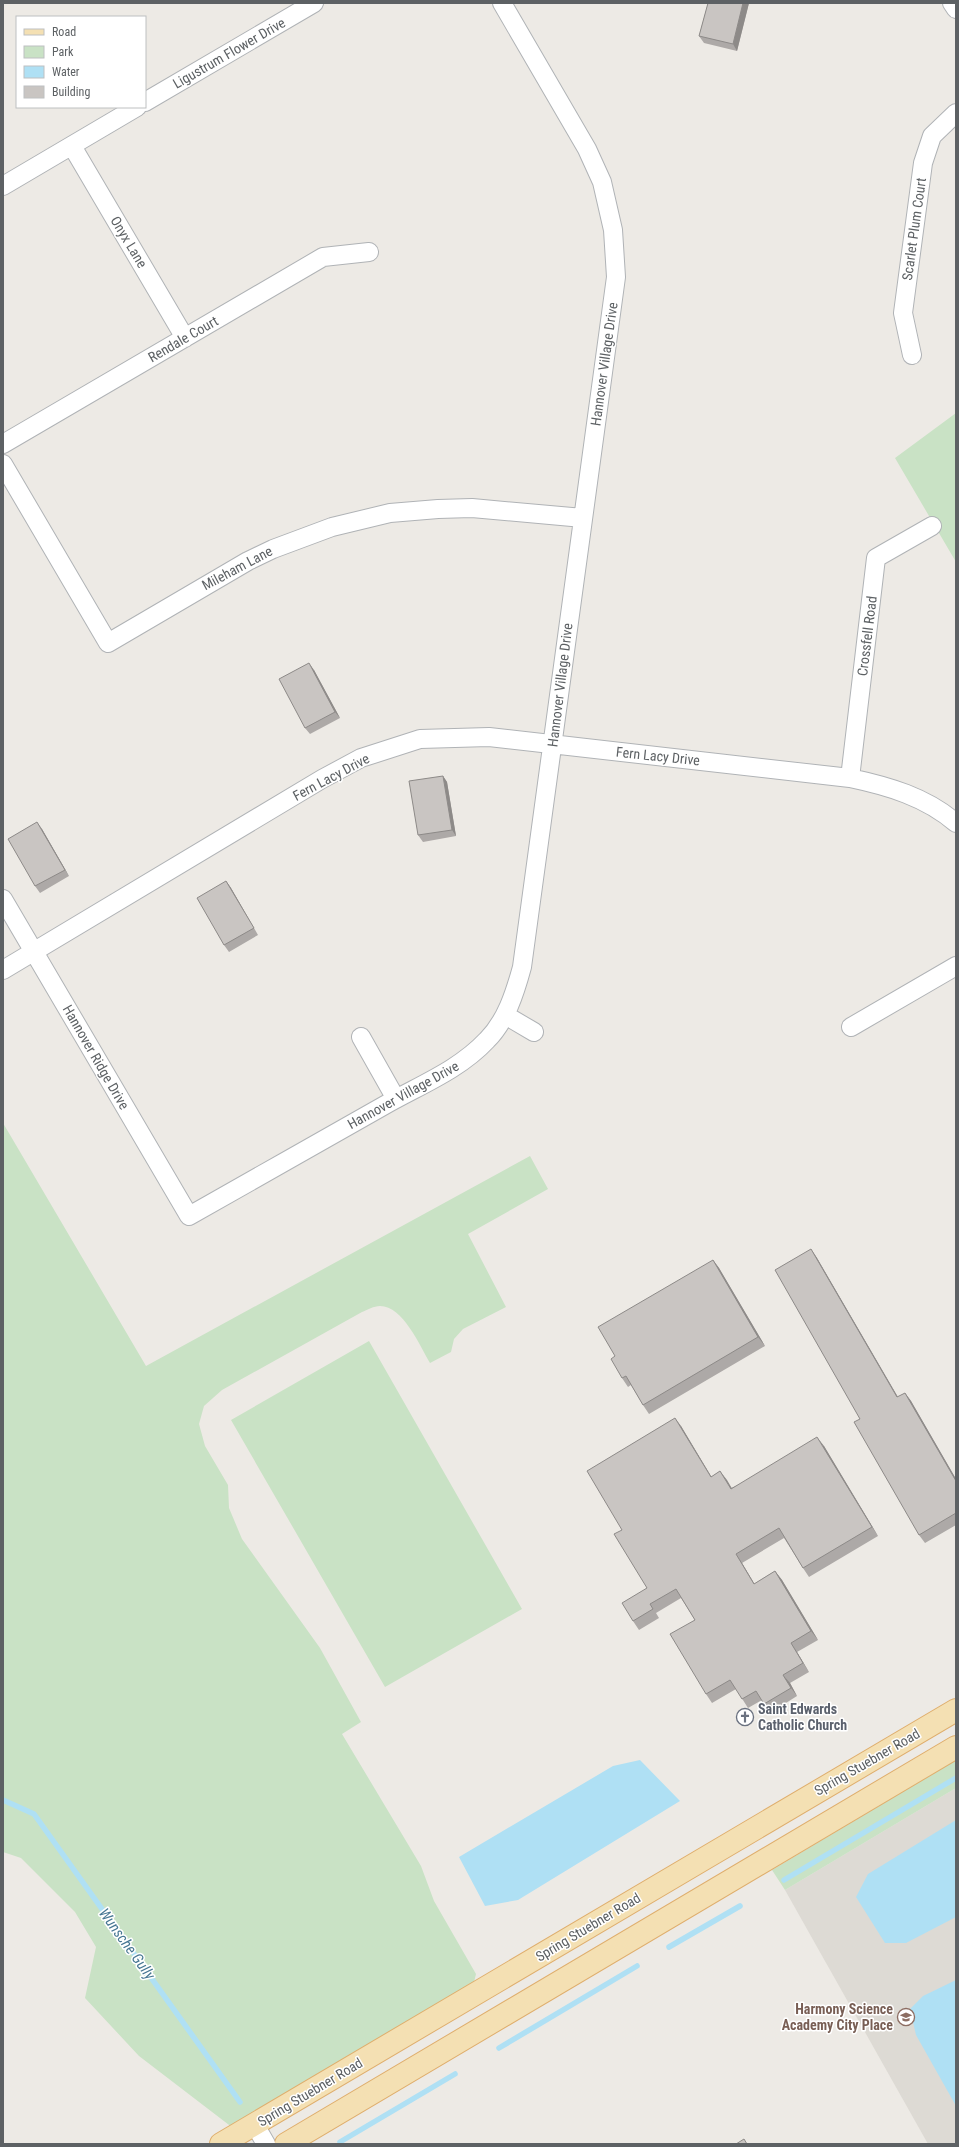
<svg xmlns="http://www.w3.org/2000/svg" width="959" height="2147" viewBox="0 0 959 2147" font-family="'Roboto Condensed',sans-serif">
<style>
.education{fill:#dddad4}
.green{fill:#c9e2c5}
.water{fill:#afe0f4}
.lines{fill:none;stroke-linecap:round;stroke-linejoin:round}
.stream{stroke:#afe0f4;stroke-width:5.5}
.minor-casing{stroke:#b0b3b6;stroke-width:20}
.major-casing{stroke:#dfae6d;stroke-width:24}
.minor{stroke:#fff;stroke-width:18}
.major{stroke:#f4e0b3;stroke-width:22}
.wall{fill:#ada9a7}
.shaded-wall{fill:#8d8a88}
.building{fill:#c9c5c2;stroke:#8d8a88}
.labels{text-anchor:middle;stroke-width:3;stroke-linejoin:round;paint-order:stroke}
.street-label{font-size:14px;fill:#5d6164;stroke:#fff}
.worship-label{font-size:14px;font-weight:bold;fill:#5b616d;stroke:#fff;text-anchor:start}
.education-label{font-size:14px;font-weight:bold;fill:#785e54;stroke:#fff;text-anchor:end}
.water-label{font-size:15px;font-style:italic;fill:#477793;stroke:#fff}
</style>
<rect width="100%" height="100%" fill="#edeae5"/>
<path class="education" d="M 956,1788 L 956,2144 L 928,2144 L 785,1890 Z"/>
<path class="green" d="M 956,413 L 956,562 L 895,458 Z
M 3,1123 L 146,1366 L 530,1156 L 548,1189 L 468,1234 L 506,1307 L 463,1329 L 454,1339 L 451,1352 L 430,1363 C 420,1346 403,1306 380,1306 C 374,1306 367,1310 362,1312 L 222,1390 L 204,1406 L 199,1424 L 205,1446 L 228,1485 L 229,1508 L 242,1539 L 320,1648 L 361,1722 L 342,1734 L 421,1866 L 434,1901 L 476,1974 L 473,1986 L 233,2128 L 139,2056 L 85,1998 L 96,1947 L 75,1912 L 21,1858 L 3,1852 Z
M 369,1341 L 522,1609 L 385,1687 L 231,1420 Z
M 956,1760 L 956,1788 L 785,1890 L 772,1870 Z"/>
<path class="water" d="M 640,1760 L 680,1801 L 518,1900 L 485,1906 L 459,1857 L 613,1766 Z
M 956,1820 L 956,1917 L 906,1943 L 885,1943 L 856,1897 L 868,1874 Z
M 956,1980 L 956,2106 L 916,2035 L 910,2009 L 923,1996 Z"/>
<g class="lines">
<path class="stream" d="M 3,1800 L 34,1814 L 240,2102
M 784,1880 L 956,1778
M 669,1947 L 740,1906
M 499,2048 L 637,1966
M 340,2142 L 455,2074"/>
<g class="minor-casing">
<path id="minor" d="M 952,3 L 956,9
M 145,102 L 314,3
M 72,146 L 185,338
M 3,186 L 137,107
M 912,355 L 903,313 L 923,163 L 932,136 L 956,113
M 3,444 L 323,257 L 369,252
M 3,464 L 108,643 L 248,561 L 273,549 L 332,527 L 390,513 L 438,509 L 472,508 L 583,518
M 850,778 L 876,558 L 932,526
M 3,899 L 189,1216 C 254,1179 320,1142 385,1105 C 420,1085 459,1070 487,1040 C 506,1021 515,993 522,967 L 616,277 L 613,230 L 602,182 L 587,149 L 502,3
M 3,970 L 322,779 L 361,758 L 420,739 L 489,737 L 850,778 C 888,786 926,797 956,823
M 505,1015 L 534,1032
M 851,1027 L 956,966
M 361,1037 L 396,1099
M 255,2125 L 266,2144"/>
</g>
<g class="major-casing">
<path id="major" d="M 221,2144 L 956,1710
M 286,2144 L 956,1747"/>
</g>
<use href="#minor" class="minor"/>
<use href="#major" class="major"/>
</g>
<path class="wall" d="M 708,3 L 749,3 L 737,51 L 704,43 L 699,36 Z
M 314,670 L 340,718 L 310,734 L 305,728 Z
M 443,776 L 447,782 L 456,836 L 423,842 L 418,835 Z
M 42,829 L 69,876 L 40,893 L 35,886 Z
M 226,881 L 231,888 L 258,935 L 229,952 L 224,945 Z
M 811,1249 L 817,1258 L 898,1397 L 905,1393 L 911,1401 L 956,1479 L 956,1525 L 925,1543 L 919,1535 L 860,1419 Z
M 713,1260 L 719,1268 L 765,1346 L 649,1414 L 643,1405 L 631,1385 L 628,1387 L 622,1378 L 615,1356 Z
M 681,1426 L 711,1477 L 720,1471 L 731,1488 L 824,1446 L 878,1536 L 809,1577 L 803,1568 L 784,1538 L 742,1563 L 754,1584 L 775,1571 L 782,1580 L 818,1640 L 797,1652 L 809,1672 L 790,1683 L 797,1696 L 770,1713 L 762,1700 L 748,1708 L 736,1689 L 712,1703 L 706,1694 L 695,1620 L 681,1598 L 656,1613 L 659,1618 L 639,1630 L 633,1621 L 647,1588 L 622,1530 Z"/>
<path class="shaded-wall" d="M 743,3 L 749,3 L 737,51 L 733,44 Z
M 309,663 L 314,670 L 340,718 L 335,712 Z
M 443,776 L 447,782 L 456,836 L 452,830 Z
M 37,822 L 42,829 L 69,876 L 65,870 Z
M 226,881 L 231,888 L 258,935 L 254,928 Z
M 811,1249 L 817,1258 L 903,1406 L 897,1397 Z
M 713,1260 L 719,1268 L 765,1346 L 758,1337 Z
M 905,1393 L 911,1401 L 956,1479 L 956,1481 Z
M 675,1418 L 681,1426 L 717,1486 L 711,1477 Z
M 817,1437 L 824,1446 L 878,1536 L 872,1527 Z
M 720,1471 L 727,1480 L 737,1497 L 731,1489 Z
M 736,1554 L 742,1563 L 760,1593 L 754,1584 Z
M 775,1571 L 782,1580 L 818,1640 L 811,1631 Z
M 791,1643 L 797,1652 L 809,1672 L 803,1663 Z
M 783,1675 L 790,1683 L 797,1696 L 791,1688 Z"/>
<path class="building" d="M 708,3 L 743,3 L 733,44 L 699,36 Z
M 309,663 L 335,712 L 305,728 L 279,679 Z
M 443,776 L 452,830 L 418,835 L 409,781 Z
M 37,822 L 65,870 L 35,886 L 8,839 Z
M 226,881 L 254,928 L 224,945 L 197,898 Z
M 811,1249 L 897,1397 L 905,1393 L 956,1481 L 956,1513 L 919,1535 L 854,1422 L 860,1419 L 775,1270 Z
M 713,1260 L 758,1337 L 643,1405 L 626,1376 L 622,1378 L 611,1359 L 615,1356 L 598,1327 Z
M 675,1418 L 711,1477 L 720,1471 L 731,1489 L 817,1437 L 872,1527 L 803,1568 L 779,1528 L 736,1554 L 754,1584 L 775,1571 L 811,1631 L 791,1643 L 803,1663 L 783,1675 L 791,1688 L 764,1704 L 756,1691 L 742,1699 L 730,1680 L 706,1694 L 670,1634 L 695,1620 L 676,1589 L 650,1604 L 653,1609 L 633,1621 L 622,1603 L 647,1588 L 614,1534 L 622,1530 L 587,1471 Z
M 744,2139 L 747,2144 L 736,2144 Z"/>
<defs>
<g id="church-ring" transform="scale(0.9)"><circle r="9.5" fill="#fff" stroke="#6b7280" stroke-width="1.5"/><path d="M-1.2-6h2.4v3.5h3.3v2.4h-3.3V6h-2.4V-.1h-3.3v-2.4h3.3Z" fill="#6b7280"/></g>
<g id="school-ring" transform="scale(0.9)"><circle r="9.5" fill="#fff" stroke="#8d6e63" stroke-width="1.5"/><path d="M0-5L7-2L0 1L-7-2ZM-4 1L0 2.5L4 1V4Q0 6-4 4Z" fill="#8d6e63"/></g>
</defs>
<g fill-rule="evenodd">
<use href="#church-ring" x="745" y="1717"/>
<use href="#school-ring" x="906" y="2017"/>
</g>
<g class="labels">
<g class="street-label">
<text transform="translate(229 53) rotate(-30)" y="5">Ligustrum Flower Drive</text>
<text transform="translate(914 229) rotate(-82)" y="5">Scarlet Plum Court</text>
<text transform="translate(129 242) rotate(59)" y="5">Onyx Lane</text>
<text transform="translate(183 339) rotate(-30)" y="5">Rendale Court</text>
<text transform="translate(604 364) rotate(-82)" y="5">Hannover Village Drive</text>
<text transform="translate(237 568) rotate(-28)" y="5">Mileham Lane</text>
<text transform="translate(867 636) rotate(-83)" y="5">Crossfell Road</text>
<text transform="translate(560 685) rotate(-83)" y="5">Hannover Village Drive</text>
<text transform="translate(658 756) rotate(6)" y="5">Fern Lacy Drive</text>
<text transform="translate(331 777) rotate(-28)" y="5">Fern Lacy Drive</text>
<text transform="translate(96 1057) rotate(60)" y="5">Hannover Ridge Drive</text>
<text transform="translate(403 1095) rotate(-29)" y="5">Hannover Village Drive</text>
<text transform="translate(867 1762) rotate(-30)" y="5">Spring Stuebner Road</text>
<text transform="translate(588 1927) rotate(-31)" y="5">Spring Stuebner Road</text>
<text transform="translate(310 2092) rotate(-31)" y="5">Spring Stuebner Road</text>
</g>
<g class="worship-label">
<text x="758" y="1714">Saint Edwards<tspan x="758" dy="16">Catholic Church</tspan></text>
</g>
<g class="education-label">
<text x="893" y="2014">Harmony Science<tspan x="893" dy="16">Academy City Place</tspan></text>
</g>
<g class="water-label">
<text transform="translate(127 1944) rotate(54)" y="5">Wunsche Gully</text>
</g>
</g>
<rect width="959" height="2147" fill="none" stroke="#5d6164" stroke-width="8"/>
<rect x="16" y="16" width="130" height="92" fill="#ffffff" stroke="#bec0c1"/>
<rect x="24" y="29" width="20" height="6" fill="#f4e0b3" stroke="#bec0c1"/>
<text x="52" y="36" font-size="12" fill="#5d6164">Road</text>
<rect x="24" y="46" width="20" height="12" fill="#c9e2c5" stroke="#bec0c1"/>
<text x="52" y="56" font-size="12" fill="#5d6164">Park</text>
<rect x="24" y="66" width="20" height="12" fill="#afe0f4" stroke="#bec0c1"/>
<text x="52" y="76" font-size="12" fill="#5d6164">Water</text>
<rect x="24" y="86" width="20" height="12" fill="#c9c5c2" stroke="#bec0c1"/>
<text x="52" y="96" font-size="12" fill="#5d6164">Building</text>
</svg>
